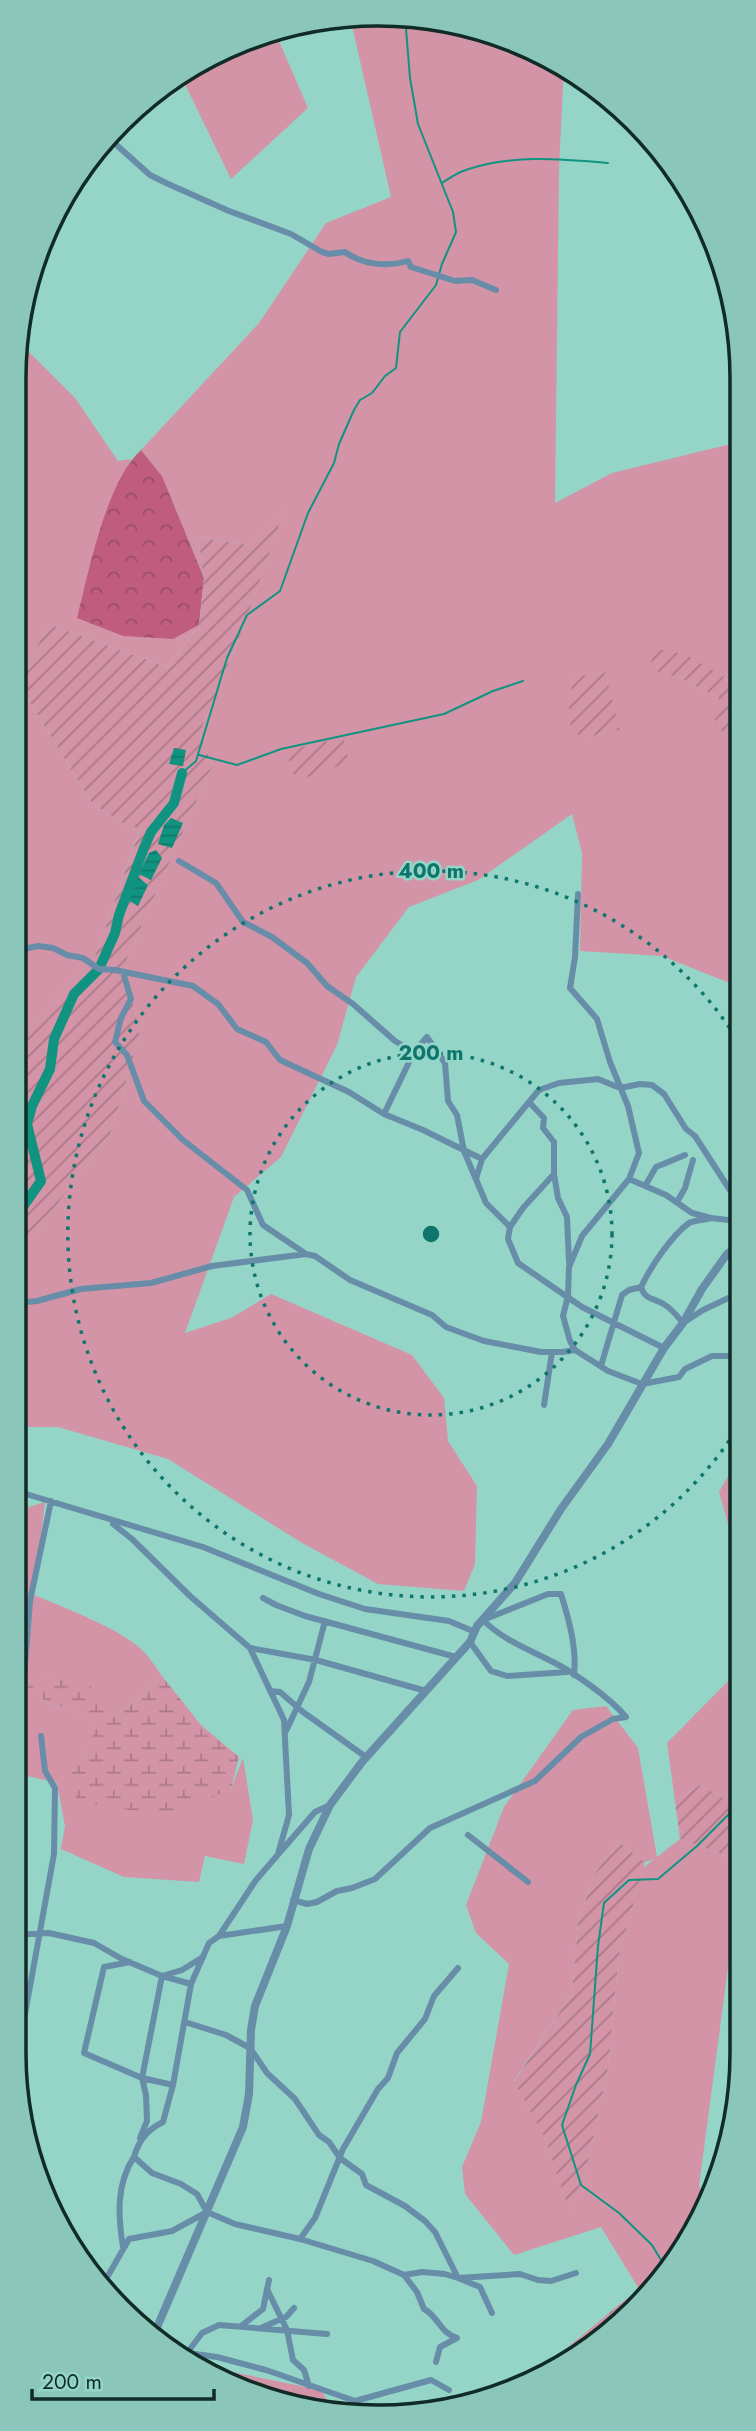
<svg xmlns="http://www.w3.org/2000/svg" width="756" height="2431" viewBox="0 0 756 2431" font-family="Jost,sans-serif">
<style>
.grass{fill:#d494a7;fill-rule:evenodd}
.forest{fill:url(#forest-crowns)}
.wetland{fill:url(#wetland-marsh)}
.garden{fill:url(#garden-furrows)}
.water{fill:url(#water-rules)}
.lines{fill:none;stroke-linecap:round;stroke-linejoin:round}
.stream{stroke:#109381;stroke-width:2}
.river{stroke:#109381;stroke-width:10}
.minor{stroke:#678da8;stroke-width:6}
.tertiary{stroke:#678da8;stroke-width:8}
.ring{fill:none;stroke:#0f766e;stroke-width:3.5;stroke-dasharray:3.5 7}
.rim{fill:none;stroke:#112c27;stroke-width:3.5}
.centre{fill:#0f766e;stroke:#94d5c7;stroke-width:3.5}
.ring-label{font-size:21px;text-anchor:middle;font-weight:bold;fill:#0f766e;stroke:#94d5c7;stroke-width:5;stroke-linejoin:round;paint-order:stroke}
</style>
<defs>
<pattern id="forest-crowns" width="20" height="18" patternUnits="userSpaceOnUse" patternTransform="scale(1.75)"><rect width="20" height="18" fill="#c05d7f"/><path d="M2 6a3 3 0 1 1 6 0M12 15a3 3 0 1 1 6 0" fill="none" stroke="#9b4d68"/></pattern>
<pattern id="wetland-marsh" width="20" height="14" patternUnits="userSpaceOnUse" patternTransform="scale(1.75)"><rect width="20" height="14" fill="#d494a7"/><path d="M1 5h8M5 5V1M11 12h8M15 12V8" fill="none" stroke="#ab7988"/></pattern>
<pattern id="garden-furrows" width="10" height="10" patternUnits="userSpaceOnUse" patternTransform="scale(1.75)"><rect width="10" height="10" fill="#d494a7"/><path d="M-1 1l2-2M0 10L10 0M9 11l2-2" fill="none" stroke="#ab7988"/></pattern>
<pattern id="water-rules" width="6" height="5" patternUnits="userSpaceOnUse" patternTransform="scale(1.75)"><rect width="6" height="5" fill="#109381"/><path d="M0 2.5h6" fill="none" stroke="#0e786a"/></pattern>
</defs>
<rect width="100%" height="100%" fill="#94d5c7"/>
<path class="grass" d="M 351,21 L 449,21 L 564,66 L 559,169 L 555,503 L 612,473 L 739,442 L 738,689 L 724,677 L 650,668 L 685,680 L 720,698 L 728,742 L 738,751 L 737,986 L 662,956 L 580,951 L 582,853 L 572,814 L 478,880 L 409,907 L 356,977 L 337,1045 L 281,1157 L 234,1197 L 185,1333 L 231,1318 L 271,1294 L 412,1355 L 444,1398 L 448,1441 L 477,1486 L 475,1564 L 464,1591 L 378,1584 L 302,1543 L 168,1459 L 58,1427 L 17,1427 L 17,1258 L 110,1134 L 140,1036 L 125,963 L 212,766 L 200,732 L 243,629 L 285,507 L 248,545 L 198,537 L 204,578 L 162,476 L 141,450 L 259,323 L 326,223 L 391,197 ZM 605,672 L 619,730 L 583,738 L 568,699 L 575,678 Z
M 276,34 L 308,108 L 231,179 L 180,74 Z
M 21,344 L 75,398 L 118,461 L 131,459 L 104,517 L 173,639 L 199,625 L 167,667 L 48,624 L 20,682 Z
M 20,686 L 92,803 L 122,823 L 140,828 L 94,959 L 21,1036 L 18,1036 Z
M 736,1462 L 736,1552 L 719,1492 Z
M 45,1502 L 34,1595 C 63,1607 121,1629 142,1650 C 150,1657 156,1668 162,1676 L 140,1698 L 110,1719 L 57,1675 L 33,1682 L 16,1675 L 16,1511 Z
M 736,1673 L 736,1787 L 723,1798 L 700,1785 L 675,1801 L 667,1743 Z
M 32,1691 L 39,1695 L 49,1704 L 62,1707 L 80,1715 L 98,1728 L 81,1756 L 231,1789 L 243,1758 L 253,1820 L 244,1864 L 205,1856 L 199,1882 L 124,1877 L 61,1849 L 65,1826 L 57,1783 L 15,1773 L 15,1694 Z
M 606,1706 L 638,1748 L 657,1857 L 680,1839 L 735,1859 L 735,1945 L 730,1953 L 699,2186 L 704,2198 L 681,2255 L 676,2260 L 669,2254 L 639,2289 L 601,2227 L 514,2255 L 465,2194 L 462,2167 L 481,2122 L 509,1964 L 476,1933 L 466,1905 L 504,1807 L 573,1710 ZM 619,1842 L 645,1862 L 654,1859 L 643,1868 L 619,1955 L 608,2068 L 585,2176 L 569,2210 L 545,2138 L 514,2081 L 572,1993 L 578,1922 L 595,1873 Z
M 609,2313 L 616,2324 L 599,2342 L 538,2372 Z
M 198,2365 L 321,2390 L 335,2414 L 217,2379 Z"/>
<path class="forest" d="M 141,450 L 162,476 L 204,578 L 199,625 L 173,639 L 123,636 L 77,618 C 89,571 106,482 141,450 Z"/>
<path class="wetland" d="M 16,1675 L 33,1682 L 57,1675 L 89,1684 L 110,1719 L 140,1698 L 162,1676 L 201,1725 L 239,1757 L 231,1789 L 170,1817 L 77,1801 L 70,1777 L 97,1728 L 80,1715 L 62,1707 L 49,1704 L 39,1695 L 32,1692 L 15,1694 Z"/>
<path class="garden" d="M 286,505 L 243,629 L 200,732 L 212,766 L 125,963 L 140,1036 L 110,1134 L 17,1258 L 18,1036 L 21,1036 L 94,959 L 140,829 L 122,823 L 92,803 L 20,686 L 20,682 L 48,624 L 167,667 L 199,625 L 204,578 L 198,537 L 248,545 Z
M 653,648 L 687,655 L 724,677 L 738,689 L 738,751 L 728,742 L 714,719 L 719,698 L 685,680 L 650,669 Z
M 605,672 L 620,730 L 583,738 L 571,730 L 568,699 L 575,677 Z
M 343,737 L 349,762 L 296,781 L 286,751 Z
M 700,1785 L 723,1798 L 736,1787 L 735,1859 L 680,1839 L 675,1801 Z
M 619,1842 L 645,1862 L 619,1955 L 608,2068 L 585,2176 L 569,2211 L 545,2138 L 514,2082 L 572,1993 L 578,1922 L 595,1873 Z
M 669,2254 L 676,2260 L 616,2324 L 609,2313 L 639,2289 Z"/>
<path class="water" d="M 174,748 L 186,750 L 183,766 L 169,764 Z
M 171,818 L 183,823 L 172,848 L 158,844 L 164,825 Z
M 156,850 L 162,858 L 151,880 L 139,874 L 149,853 Z
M 138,877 L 148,885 L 138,906 L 128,900 Z"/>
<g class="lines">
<path class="stream" d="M 442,183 C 450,178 458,172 466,170 C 510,154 562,159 608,163
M 199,755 L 237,765 L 281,749 L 444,714 L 493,691 L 523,681
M 182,773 L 196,761 L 227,658 L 247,615 L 280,591 L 308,513 L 334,463 L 339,444 L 354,410 L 360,400 L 372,393 L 385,376 L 396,368 L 400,332 L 436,285 L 442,264 L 456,232 L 453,212 L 418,124 L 410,78 L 406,29 L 408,21
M 667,2270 L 652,2245 L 619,2213 L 581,2185 L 562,2125 L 576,2085 L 590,2054 L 598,1946 L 604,1903 L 629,1880 L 658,1879 L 697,1846 L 736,1807"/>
<path class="river" d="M 17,1215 L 41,1181 L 27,1124 L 32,1106 L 50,1069 L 54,1039 L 74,994 L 99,969 L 115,933 L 119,915 L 144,848 L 151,832 L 174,803 L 182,773"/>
<path class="minor" d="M 111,140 L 150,175 L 166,183 L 229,211 L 291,234 L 322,252 L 329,254 L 345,252 C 363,265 388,267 408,261 L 411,267 L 455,281 L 472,280 L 496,290
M 179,861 L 216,883 L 243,922 L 272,937 L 307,963 L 327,986 L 353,1004 L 395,1041 L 414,1052
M 578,894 L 575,957 L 570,988 L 597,1019 L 610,1062 L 628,1106 L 639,1153 L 629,1179 L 582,1236 L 569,1267 L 568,1296 L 563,1316 L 570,1341 L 575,1350 L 608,1371 L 642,1384 L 679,1377 L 685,1369 L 712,1356 L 737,1356
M 18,947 L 24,949 L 38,946 L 53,948 L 67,955 L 83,958 L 99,969 L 115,970 L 193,986 L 218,1004 L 237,1029 L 266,1042 L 280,1060 L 349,1092 L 384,1114 L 423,1130 L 482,1159
M 123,972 L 131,999 L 121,1018 L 115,1042 L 127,1055 L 144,1101 L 183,1140 L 247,1190 L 263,1225 L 306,1254
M 529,1102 L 544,1118 L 543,1128 L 554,1142 L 554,1174 L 558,1198 L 567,1217 L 569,1262
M 384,1114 L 414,1052 L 427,1037 L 445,1063 L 448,1101 L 457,1115 L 464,1151 L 486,1203 L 510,1227 L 508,1239 L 518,1263 L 582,1307 L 664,1348
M 476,1179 L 482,1159 L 529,1102 L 539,1090 L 559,1083 L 598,1079 L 620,1088 L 640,1084 L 652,1085 L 664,1094 L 686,1129 L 695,1136 L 737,1201
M 629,1179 L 666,1195 L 692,1213 L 711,1218 L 737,1221
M 645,1186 L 656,1167 L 685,1155
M 677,1202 L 685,1188 L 693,1160
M 711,1218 C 704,1220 695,1220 689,1223 C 671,1236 650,1268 641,1287 C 645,1301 656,1298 665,1305 C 672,1309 678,1317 683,1323 L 703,1310 L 737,1294
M 510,1227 L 523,1208 L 554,1174
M 17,1303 L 37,1301 L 81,1289 L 151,1283 L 212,1266 L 306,1254 L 315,1256 L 350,1280 L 432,1315 L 446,1327 L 484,1341 L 541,1352 L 562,1352 L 575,1350
M 601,1366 L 622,1295 L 629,1290 L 641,1287
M 544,1405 L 552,1352
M 16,1491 L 203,1547 L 319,1594 L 365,1609 L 449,1621 L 475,1632
M 113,1524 L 132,1539 L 190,1596 L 250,1648 L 284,1720 L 289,1815 L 278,1854
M 263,1598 L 276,1605 L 305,1616 L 456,1657
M 470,1642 L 491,1671 L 507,1676 L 567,1672
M 250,1648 L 316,1660 L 426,1691
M 574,1675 C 577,1648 569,1620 561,1594 L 548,1594 L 483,1620 C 503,1640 528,1649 553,1662 C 575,1673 610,1698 626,1717
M 24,1677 L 30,1601 L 51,1501
M 270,1691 L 280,1692 L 303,1712 L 366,1757
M 286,1731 L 309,1682 L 325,1621
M 468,1835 L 528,1882
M 15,1867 L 18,1839 L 15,1837
M 293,1900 L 307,1904 L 317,1902 L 337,1891 L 352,1888 L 375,1879 L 430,1828 L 535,1781 L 581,1737 L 613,1719 L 626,1717
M 14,1935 L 49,1933 L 94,1943 L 122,1959 L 162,1976 L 191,1984
M 219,1936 L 287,1926
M 130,1962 L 104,1967 L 84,2053 L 142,2078 L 173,2085 L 163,2122 C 147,2130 139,2140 134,2157 L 152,2173 L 181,2184 L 197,2194 L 207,2212 L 235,2224 L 300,2239 L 373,2261 L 404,2275 L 422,2272 L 445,2274 L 458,2278
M 14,2002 L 26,2004
M 25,2014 L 54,1854 L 55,1788 L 45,1771 L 41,1736
M 185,2022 L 226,2035 L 250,2048 L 267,2073 L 295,2099 L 319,2135 L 329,2142 L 340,2158 L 362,2174 L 366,2185 L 405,2206 L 425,2221 L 435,2232 L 458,2278
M 173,2085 L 191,1984 L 209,1943 L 219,1936 L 256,1880 L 301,1828 L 315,1812 L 330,1805
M 140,2138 L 147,2121 L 146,2095 L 142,2078 L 162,1976 L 182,1970 L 203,1957
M 300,2239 L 315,2218 L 343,2149 L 378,2089 L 388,2078 L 397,2053 L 425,2019 L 434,1996 L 458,1968
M 123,2247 C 118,2216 116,2184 134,2157
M 404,2275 L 417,2292 L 424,2309 C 439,2317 440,2333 457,2338
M 101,2288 L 129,2239 L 172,2231 L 207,2212
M 267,2289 L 287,2330 L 293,2360 L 304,2370 L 309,2386
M 492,2313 L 480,2287 L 458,2278 L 520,2274 L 538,2280 L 551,2281 L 576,2273
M 241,2326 L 263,2309 L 269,2280
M 263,2327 L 286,2317 L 294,2308
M 181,2352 L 217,2357 L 266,2370 L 355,2401 L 431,2380 L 449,2390
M 187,2353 L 202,2333 L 219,2325 L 327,2334
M 436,2362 L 440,2347 L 457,2338"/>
<path class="tertiary" d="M 155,2332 L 243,2127 L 249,2094 L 251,2030 L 255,2006 L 287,1926 L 309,1849 L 330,1805 L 362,1762 L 470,1642 L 477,1626 L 515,1583 L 561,1509 L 608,1444 L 664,1348 L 683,1323 L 702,1289 L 727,1254 L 737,1246"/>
</g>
<g class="ring">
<circle cx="431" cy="1234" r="181"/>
<path d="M735 1432A363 363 0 1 1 737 1039"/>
</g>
<path d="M0 0H756V2431H0ZM378 26H378A352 352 0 0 1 730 378V2053A352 352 0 0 1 378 2405H378A352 352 0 0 1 26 2053V378A352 352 0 0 1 378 26Z" fill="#8ac7ba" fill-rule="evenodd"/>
<path class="rim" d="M378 26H378A352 352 0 0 1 730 378V2053A352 352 0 0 1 378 2405H378A352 352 0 0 1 26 2053V378A352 352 0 0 1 378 26Z"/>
<circle cx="431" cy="1234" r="10" class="centre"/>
<g class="ring-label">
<text x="431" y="878">400 m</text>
<text x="431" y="1060">200 m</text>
</g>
<path d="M32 2389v10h182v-10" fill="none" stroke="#112c27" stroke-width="3.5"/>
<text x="42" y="2389" font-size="21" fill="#112c27" stroke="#94d5c7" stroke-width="5" paint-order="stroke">200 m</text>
</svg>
